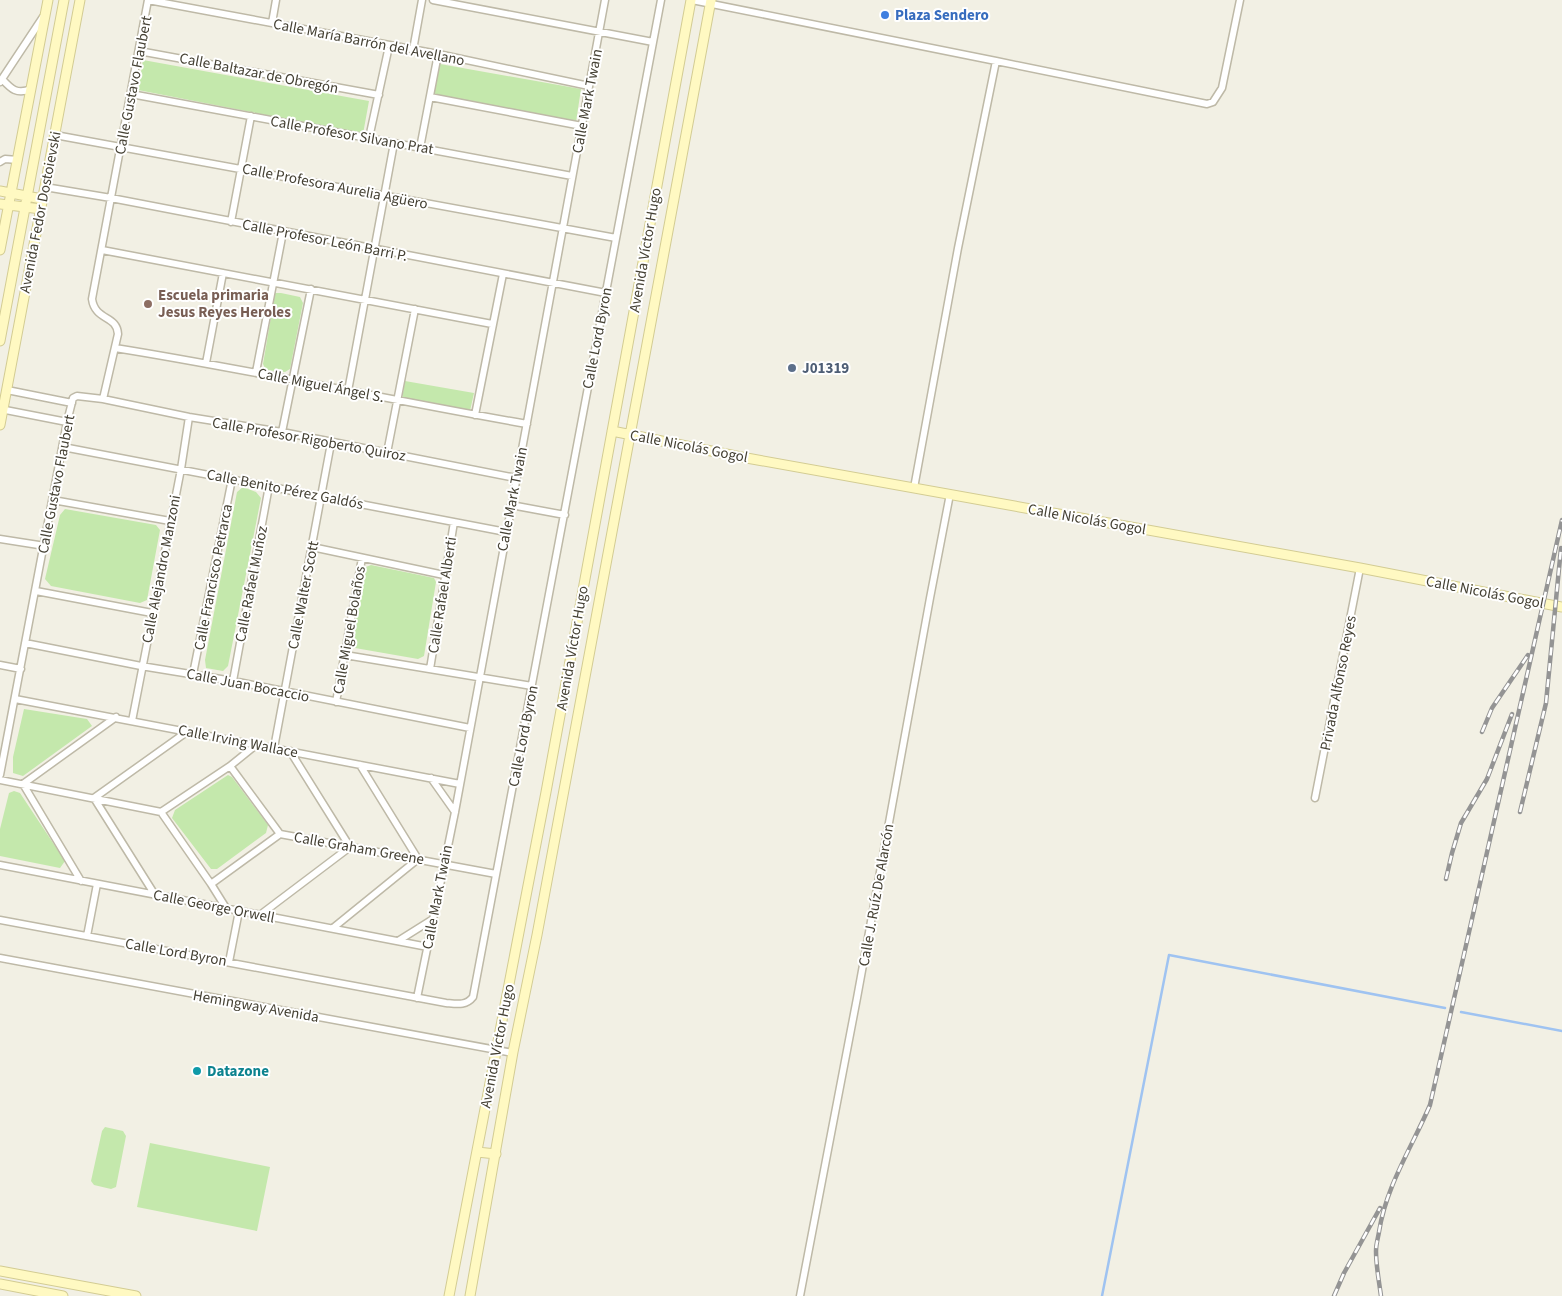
<svg xmlns="http://www.w3.org/2000/svg" width="1562" height="1296" viewBox="0 0 1562 1296" font-family="'Source Sans 3',sans-serif">
<style>
.green{fill:#c4e8ac}
.lines{fill:none;stroke-linecap:round;stroke-linejoin:round}
.stream{stroke:#9fc3f1;stroke-width:2.5}
.street-casing{stroke:#beb9a7;stroke-width:9}
.secondary-casing{stroke:#d3cc93;stroke-width:11}
.street{stroke:#fff;stroke-width:6}
.secondary{stroke:#fff9c2;stroke-width:9}
.rail-casing{stroke:#949494;stroke-width:4.5}
.rail{stroke:#fff;stroke-width:2.5;stroke-dasharray:8;stroke-linecap:butt}
.shop-dot{fill:#3f7fe0;stroke:#fff;stroke-width:2}
.education-dot{fill:#8d6e63;stroke:#fff;stroke-width:2}
.service-dot{fill:#5c6f8a;stroke:#fff;stroke-width:2}
.culture-dot{fill:#0f9aa8;stroke:#fff;stroke-width:2}
.labels{text-anchor:middle;stroke-width:4;stroke-linejoin:round;paint-order:stroke}
.shop-label{font-size:15px;font-weight:bold;fill:#366cbe;stroke:#fff;text-anchor:start}
.street-label{font-size:15px;fill:#454134;stroke:#fff}
.education-label{font-size:15px;font-weight:bold;fill:#785e54;stroke:#fff;text-anchor:start}
.service-label{font-size:15px;font-weight:bold;fill:#4e5e75;stroke:#fff;text-anchor:start}
.culture-label{font-size:15px;font-weight:bold;fill:#0d838f;stroke:#fff;text-anchor:start}
</style>
<rect width="100%" height="100%" fill="#f2f0e4"/>
<path class="green" d="M 143,60 L 369,101 L 363,134 L 138,90 Z
M 440,64 L 581,89 L 576,122 L 433,95 Z
M 275,293 L 281,293 L 300,297 L 303,303 L 290,369 L 285,372 L 266,370 L 263,364 Z
M 405,381 L 474,393 L 470,411 L 402,399 Z
M 243,487 L 256,492 L 261,498 L 228,666 L 223,671 L 206,668 L 205,660 L 237,492 Z
M 65,509 L 156,525 L 160,530 L 147,600 L 140,603 L 51,586 L 45,579 L 60,515 Z
M 371,565 L 434,578 L 436,582 L 424,656 L 418,659 L 355,648 L 352,638 L 366,567 Z
M 24,709 L 87,719 L 92,726 L 23,776 L 13,773 L 13,757 Z
M 228,775 L 232,777 L 268,825 L 266,833 L 217,869 L 211,869 L 172,818 L 175,810 Z
M 14,791 L 20,793 L 65,861 L 60,868 L 0,856 L 0,829 L 9,793 Z
M 105,1127 L 123,1131 L 126,1136 L 116,1187 L 111,1189 L 94,1185 L 91,1181 L 102,1131 Z
M 150,1143 L 270,1167 L 257,1231 L 137,1207 Z"/>
<g class="lines">
<path class="stream" d="M 1461,1012 L 1562,1031
M 1102,1296 L 1169,955 L 1445,1008"/>
<g class="street-casing">
<path id="street" d="M 148,0 L 438,54 L 589,86
M 433,0 L 653,42
M 692,0 L 996,61 L 958,248 L 914,488
M 272,23 L 276,0
M 413,50 L 422,0
M 139,51 L 379,95
M 996,61 L 1207,104 L 1213,102 L 1222,88 L 1240,0
M 2,79 C 11,89 17,95 31,89
M 0,82 L 43,17
M 131,94 L 572,176
M 430,97 L 582,126
M 55,135 L 616,238
M 369,138 L 389,46
M 420,148 L 438,54
M 0,162 L 5,159 L 18,160
M 45,187 L 111,198 L 606,293
M 231,222 L 251,116
M 102,250 L 492,324
M 115,348 C 253,370 389,400 527,424
M 206,363 L 223,273
M 256,372 L 283,232
M 7,390 L 72,403
M 348,391 L 394,143
M 103,399 L 118,334 C 117,315 95,321 92,299 L 148,0
M 0,409 L 67,422
M 475,415 L 503,274
M 282,432 L 311,289
M 63,447 L 506,532
M 387,453 L 415,309
M 53,500 L 170,521
M 511,505 L 565,515
M 0,539 L 45,546
M 312,547 L 444,575
M 36,591 L 152,613
M 25,643 L 141,666 L 233,681 L 470,728
M 345,655 L 532,686
M 0,665 L 21,669
M 430,669 L 454,522
M 193,674 L 232,479
M 233,681 L 269,486
M 15,699 L 460,784
M 336,702 L 362,558
M 132,721 L 181,469 L 189,417
M 274,748 L 331,443
M 230,766 L 280,834 L 496,874
M 0,775 L 67,422 L 73,398 L 77,396 L 103,399 L 189,417 L 282,432 L 516,478
M 431,778 L 455,812
M 0,780 L 161,812 L 211,884 L 226,908
M 1315,798 L 1360,568
M 161,812 L 230,766 L 256,745
M 0,865 L 428,947
M 81,881 L 23,784 L 116,717
M 211,884 L 280,834
M 155,895 L 94,798 L 188,731
M 260,915 L 350,847 L 290,751
M 0,920 L 446,1003 C 457,1004 466,1006 473,997 L 661,0
M 333,928 L 418,859 L 360,765
M 87,936 L 97,884
M 398,941 L 433,919
M 0,958 L 513,1053
M 229,962 L 239,911
M 417,998 L 455,812 L 605,0
M 800,1296 L 857,998 L 930,598 L 950,494"/>
</g>
<g class="secondary-casing">
<path id="secondary" d="M 0,191 L 42,199
M 0,204 L 41,209
M 0,250 L 48,0
M 0,341 L 64,0
M 0,425 L 80,0
M 612,431 L 741,457 L 1360,568 L 1562,607
M 477,1152 L 496,1154
M 0,1271 L 136,1296
M 0,1284 L 63,1296
M 449,1296 L 546,792 L 691,0
M 470,1296 L 513,1052 L 537,935 L 711,0"/>
</g>
<use href="#street" class="street"/>
<use href="#secondary" class="secondary"/>
<g class="rail-casing">
<path id="rail" d="M 1482,732 L 1492,708 L 1528,655
M 1520,812 L 1546,703 L 1561,548
M 1446,879 L 1452,853 L 1461,823 L 1487,779 L 1512,714
M 1334,1296 L 1344,1273 L 1380,1208
M 1381,1296 C 1379,1281 1376,1266 1376,1251 C 1376,1244 1378,1238 1379,1232 C 1386,1186 1412,1147 1430,1105 L 1562,520"/>
</g>
<use href="#rail" class="rail"/>
</g>
<circle class="shop-dot" cx="885" cy="15" r="5"/>
<circle class="education-dot" cx="148" cy="304" r="5"/>
<circle class="service-dot" cx="792" cy="368" r="5"/>
<circle class="culture-dot" cx="197" cy="1071" r="5"/>
<g class="labels">
<g class="shop-label">
<text x="895" y="20">Plaza Sendero</text>
</g>
<g class="street-label">
<text transform="translate(369 42) rotate(11)" y="5">Calle María Barrón del Avellano</text>
<text transform="translate(259 73) rotate(11)" y="5">Calle Baltazar de Obregón</text>
<text transform="translate(133 85) rotate(-79)" y="5">Calle Gustavo Flaubert</text>
<text transform="translate(587 101) rotate(-79)" y="5">Calle Mark Twain</text>
<text transform="translate(352 135) rotate(10)" y="5">Calle Profesor Silvano Prat</text>
<text transform="translate(335 186) rotate(11)" y="5">Calle Profesora Aurelia Agüero</text>
<text transform="translate(40 212) rotate(-79)" y="5">Avenida Fedor Dostoievski</text>
<text transform="translate(325 240) rotate(11)" y="5">Calle Profesor León Barri P.</text>
<text transform="translate(645 250) rotate(-80)" y="5">Avenida Víctor Hugo</text>
<text transform="translate(597 338) rotate(-79)" y="5">Calle Lord Byron</text>
<text transform="translate(321 385) rotate(11)" y="5">Calle Miguel Ángel S.</text>
<text transform="translate(309 439) rotate(10)" y="5">Calle Profesor Rigoberto Quiroz</text>
<text transform="translate(689 446) rotate(11)" y="5">Calle Nicolás Gogol</text>
<text transform="translate(56 484) rotate(-79)" y="5">Calle Gustavo Flaubert</text>
<text transform="translate(285 489) rotate(11)" y="5">Calle Benito Pérez Galdós</text>
<text transform="translate(512 499) rotate(-79)" y="5">Calle Mark Twain</text>
<text transform="translate(1087 519) rotate(10)" y="5">Calle Nicolás Gogol</text>
<text transform="translate(161 569) rotate(-79)" y="5">Calle Alejandro Manzoni</text>
<text transform="translate(213 577) rotate(-79)" y="5">Calle Francisco Petrarca</text>
<text transform="translate(251 584) rotate(-79)" y="5">Calle Rafael Muñoz</text>
<text transform="translate(1485 592) rotate(11)" y="5">Calle Nicolás Gogol</text>
<text transform="translate(303 595) rotate(-79)" y="5">Calle Walter Scott</text>
<text transform="translate(442 595) rotate(-81)" y="5">Calle Rafael Alberti</text>
<text transform="translate(349 630) rotate(-80)" y="5">Calle Miguel Bolaños</text>
<text transform="translate(572 648) rotate(-80)" y="5">Avenida Víctor Hugo</text>
<text transform="translate(1338 683) rotate(-79)" y="5">Privada Alfonso Reyes</text>
<text transform="translate(248 685) rotate(11)" y="5">Calle Juan Bocaccio</text>
<text transform="translate(523 736) rotate(-79)" y="5">Calle Lord Byron</text>
<text transform="translate(238 741) rotate(11)" y="5">Calle Irving Wallace</text>
<text transform="translate(359 848) rotate(10)" y="5">Calle Graham Greene</text>
<text transform="translate(876 895) rotate(-80)" y="5">Calle J. Ruíz De Alarcón</text>
<text transform="translate(437 897) rotate(-79)" y="5">Calle Mark Twain</text>
<text transform="translate(214 906) rotate(11)" y="5">Calle George Orwell</text>
<text transform="translate(176 952) rotate(10)" y="5">Calle Lord Byron</text>
<text transform="translate(256 1006) rotate(10)" y="5">Hemingway Avenida</text>
<text transform="translate(497 1046) rotate(-79)" y="5">Avenida Víctor Hugo</text>
</g>
<g class="education-label">
<text x="158" y="300">Escuela primaria<tspan x="158" dy="17">Jesus Reyes Heroles</tspan></text>
</g>
<g class="service-label">
<text x="802" y="373">J01319</text>
</g>
<g class="culture-label">
<text x="207" y="1076">Datazone</text>
</g>
</g>
</svg>
